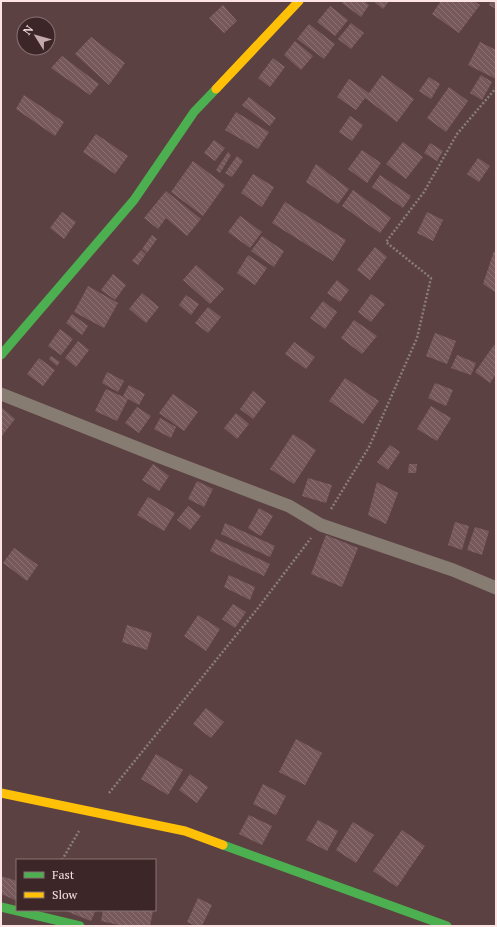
<svg xmlns="http://www.w3.org/2000/svg" width="497" height="927" viewBox="0 0 497 927" font-family="'PT Serif',serif">
<style>
.building{fill:url(#building-back-hatch)}
.lines{fill:none;stroke-linecap:round;stroke-linejoin:round}
.path{stroke:#8a7d78;stroke-width:2.5;stroke-dasharray:2 2;stroke-linecap:butt}
.lane{stroke:#867c72;stroke-width:13}
.fast{stroke:#4caf50;stroke-width:9}
.slow{stroke:#ffc107;stroke-width:9}
</style>
<defs>
<pattern id="building-back-hatch" width="6" height="6" patternUnits="userSpaceOnUse"><rect width="6" height="6" fill="#77595c"/><path d="M-1 5l2 2M0 0l6 6M5-1l2 2" fill="none" stroke="#8b7173"/></pattern>
</defs>
<rect width="100%" height="100%" fill="#5c4143"/>
<path class="building" d="M 343,1 L 364,1 L 369,5 L 361,17 L 342,3 Z
M 373,1 L 389,1 L 383,9 Z
M 441,1 L 474,1 L 480,5 L 459,33 L 432,14 Z
M 491,1 L 496,1 L 496,9 L 489,5 Z
M 223,5 L 237,21 L 224,33 L 209,18 Z
M 330,6 L 348,20 L 335,36 L 317,22 Z
M 351,23 L 364,33 L 351,49 L 338,39 Z
M 309,24 L 335,44 L 324,59 L 297,39 Z
M 91,37 L 125,63 L 109,85 L 75,54 Z
M 295,41 L 313,56 L 301,70 L 284,55 Z
M 480,42 L 496,50 L 496,79 L 468,65 Z
M 62,56 L 99,84 L 90,95 L 51,68 Z
M 273,58 L 285,67 L 270,87 L 258,78 Z
M 382,75 L 414,99 L 397,122 L 365,98 L 356,110 L 337,97 L 349,79 L 369,93 Z
M 481,75 L 492,82 L 482,100 L 470,93 Z
M 429,77 L 440,84 L 431,99 L 419,91 Z
M 449,87 L 468,101 L 446,132 L 427,118 Z
M 24,95 L 64,122 L 55,136 L 16,109 Z
M 249,97 L 276,118 L 270,126 L 242,105 Z
M 236,112 L 269,132 L 258,149 L 225,130 Z
M 350,116 L 363,125 L 352,141 L 339,132 Z
M 96,134 L 128,156 L 115,174 L 83,152 Z
M 214,140 L 225,148 L 215,161 L 204,153 Z
M 403,142 L 423,157 L 406,179 L 386,164 Z
M 430,143 L 443,151 L 437,161 L 424,153 Z
M 362,150 L 381,163 L 367,183 L 348,169 Z
M 228,152 L 231,155 L 220,173 L 216,170 Z
M 237,156 L 243,161 L 232,177 L 225,173 Z
M 478,158 L 490,166 L 479,182 L 467,174 Z
M 193,161 L 225,185 L 203,216 L 171,192 Z
M 316,164 L 349,189 L 338,204 L 306,182 Z
M 253,174 L 274,187 L 262,207 L 241,193 Z
M 380,175 L 411,196 L 403,208 L 372,187 Z
M 353,190 L 391,218 L 380,233 L 342,206 Z
M 166,191 L 201,219 L 187,236 L 166,218 L 158,229 L 144,218 Z
M 285,202 L 346,240 L 333,261 L 272,223 Z
M 62,212 L 76,222 L 64,239 L 50,228 Z
M 427,212 L 443,220 L 433,241 L 417,233 Z
M 240,216 L 262,232 L 250,248 L 228,232 Z
M 152,235 L 157,239 L 147,253 L 142,249 Z
M 262,236 L 284,251 L 274,267 L 251,251 Z
M 375,247 L 387,257 L 370,280 L 357,270 Z
M 141,250 L 146,254 L 138,265 L 132,261 Z
M 494,251 L 496,253 L 495,292 L 483,284 Z
M 248,255 L 267,268 L 255,285 L 237,273 Z
M 196,265 L 224,289 L 210,304 L 183,280 Z
M 113,274 L 126,285 L 115,300 L 101,290 Z
M 337,280 L 349,290 L 340,302 L 327,293 Z
M 88,286 L 118,303 L 104,328 L 74,312 Z
M 142,293 L 159,307 L 146,323 L 129,309 Z
M 371,294 L 385,304 L 371,322 L 358,312 Z
M 186,295 L 199,304 L 191,315 L 179,305 Z
M 323,301 L 337,312 L 325,329 L 310,318 Z
M 208,307 L 221,317 L 208,333 L 195,323 Z
M 72,314 L 88,326 L 82,335 L 66,323 Z
M 354,320 L 377,336 L 362,354 L 341,338 Z
M 60,329 L 73,339 L 61,355 L 48,346 Z
M 435,333 L 456,341 L 447,364 L 426,356 Z
M 78,341 L 89,350 L 76,367 L 65,358 Z
M 294,342 L 315,357 L 306,369 L 285,354 Z
M 494,345 L 496,346 L 496,374 L 490,383 L 475,372 Z
M 457,355 L 476,363 L 471,375 L 451,368 Z
M 51,356 L 60,362 L 57,366 L 49,359 Z
M 39,358 L 55,370 L 43,386 L 27,374 Z
M 107,372 L 124,381 L 118,392 L 102,383 Z
M 345,378 L 379,401 L 363,424 L 329,401 Z
M 435,383 L 453,390 L 446,406 L 428,398 Z
M 129,385 L 145,394 L 139,405 L 123,396 Z
M 106,389 L 128,399 L 117,421 L 95,411 Z
M 253,391 L 266,402 L 253,419 L 240,409 Z
M 173,394 L 198,412 L 184,431 L 159,413 Z
M 431,406 L 451,418 L 437,441 L 417,429 Z
M 1,407 L 15,419 L 1,437 Z
M 137,407 L 151,416 L 139,433 L 125,423 Z
M 236,413 L 249,424 L 237,439 L 224,428 Z
M 160,418 L 176,427 L 171,438 L 154,429 Z
M 293,434 L 316,450 L 294,484 L 270,469 Z
M 390,445 L 400,452 L 388,470 L 377,462 Z
M 153,464 L 169,476 L 159,491 L 142,480 Z
M 409,464 L 417,464 L 416,473 L 408,473 Z
M 308,478 L 332,485 L 326,503 L 302,496 Z
M 197,481 L 213,489 L 204,507 L 188,499 Z
M 377,482 L 398,493 L 386,524 L 368,515 Z
M 148,497 L 175,513 L 164,531 L 137,515 Z
M 188,506 L 201,516 L 190,530 L 177,520 Z
M 259,508 L 273,516 L 261,536 L 248,528 Z
M 455,522 L 469,526 L 462,550 L 448,545 Z
M 225,523 L 275,546 L 270,557 L 221,534 Z
M 475,527 L 489,531 L 482,555 L 467,550 Z
M 326,535 L 358,548 L 342,587 L 311,574 Z
M 216,539 L 270,564 L 264,576 L 210,551 Z
M 14,548 L 38,565 L 27,581 L 3,563 Z
M 229,575 L 255,587 L 250,600 L 224,587 Z
M 233,604 L 246,612 L 235,628 L 222,619 Z
M 198,615 L 220,629 L 206,651 L 184,636 Z
M 127,625 L 152,633 L 147,650 L 122,642 Z
M 206,708 L 224,722 L 211,738 L 193,724 Z
M 296,739 L 322,753 L 305,785 L 279,772 Z
M 156,754 L 183,770 L 168,795 L 141,779 Z
M 190,774 L 208,787 L 197,803 L 179,790 Z
M 263,784 L 286,796 L 276,815 L 253,804 Z
M 249,815 L 272,826 L 262,845 L 239,834 Z
M 318,820 L 338,831 L 327,851 L 306,840 Z
M 353,822 L 374,835 L 356,863 L 336,850 Z
M 402,830 L 425,846 L 397,887 L 373,871 Z
M 1,876 L 17,881 L 17,901 L 1,894 Z
M 198,898 L 212,905 L 202,926 L 196,926 L 187,922 Z
M 63,910 L 96,910 L 91,921 Z
M 103,910 L 150,910 L 153,911 L 150,926 L 123,926 L 101,921 Z"/>
<g class="lines">
<path class="path" d="M 331,509 L 369,447 L 417,338 L 431,278 L 386,242 L 424,192 L 457,134 L 496,88
M 109,793 L 258,608 L 311,538
M 62,860 L 79,831"/>
<path class="lane" d="M 1,394 L 160,457 L 289,506 L 321,525 L 453,570 L 496,588"/>
<path class="fast" d="M 1,355 L 134,200 L 194,112 L 216,89
M 223,845 L 447,926
M 1,907 L 80,926"/>
<path class="slow" d="M 216,89 L 299,1
M 1,793 L 185,831 L 223,845"/>
</g>
<rect width="497" height="927" fill="none" stroke="#fce3e4" stroke-width="4"/>
<rect x="16" y="859" width="140" height="52" fill="#3c2627" stroke="#897273"/>
<rect x="24" y="872" width="20" height="6" fill="#4caf50" stroke="#897273"/>
<text x="52" y="879" font-size="12" fill="#fce3e4">Fast</text>
<rect x="24" y="892" width="20" height="6" fill="#ffc107" stroke="#897273"/>
<text x="52" y="899" font-size="12" fill="#fce3e4">Slow</text>
<g transform="translate(36 36) rotate(307)"><circle r="19" fill="#3c2627" stroke="#897273"/>
<path d="M0-3L7 15L0 10L-7 15Z" fill="#c4aaac"/>
<text y="-6" font-size="11" font-weight="bold" text-anchor="middle" fill="#fce3e4">N</text>
</g>
</svg>
